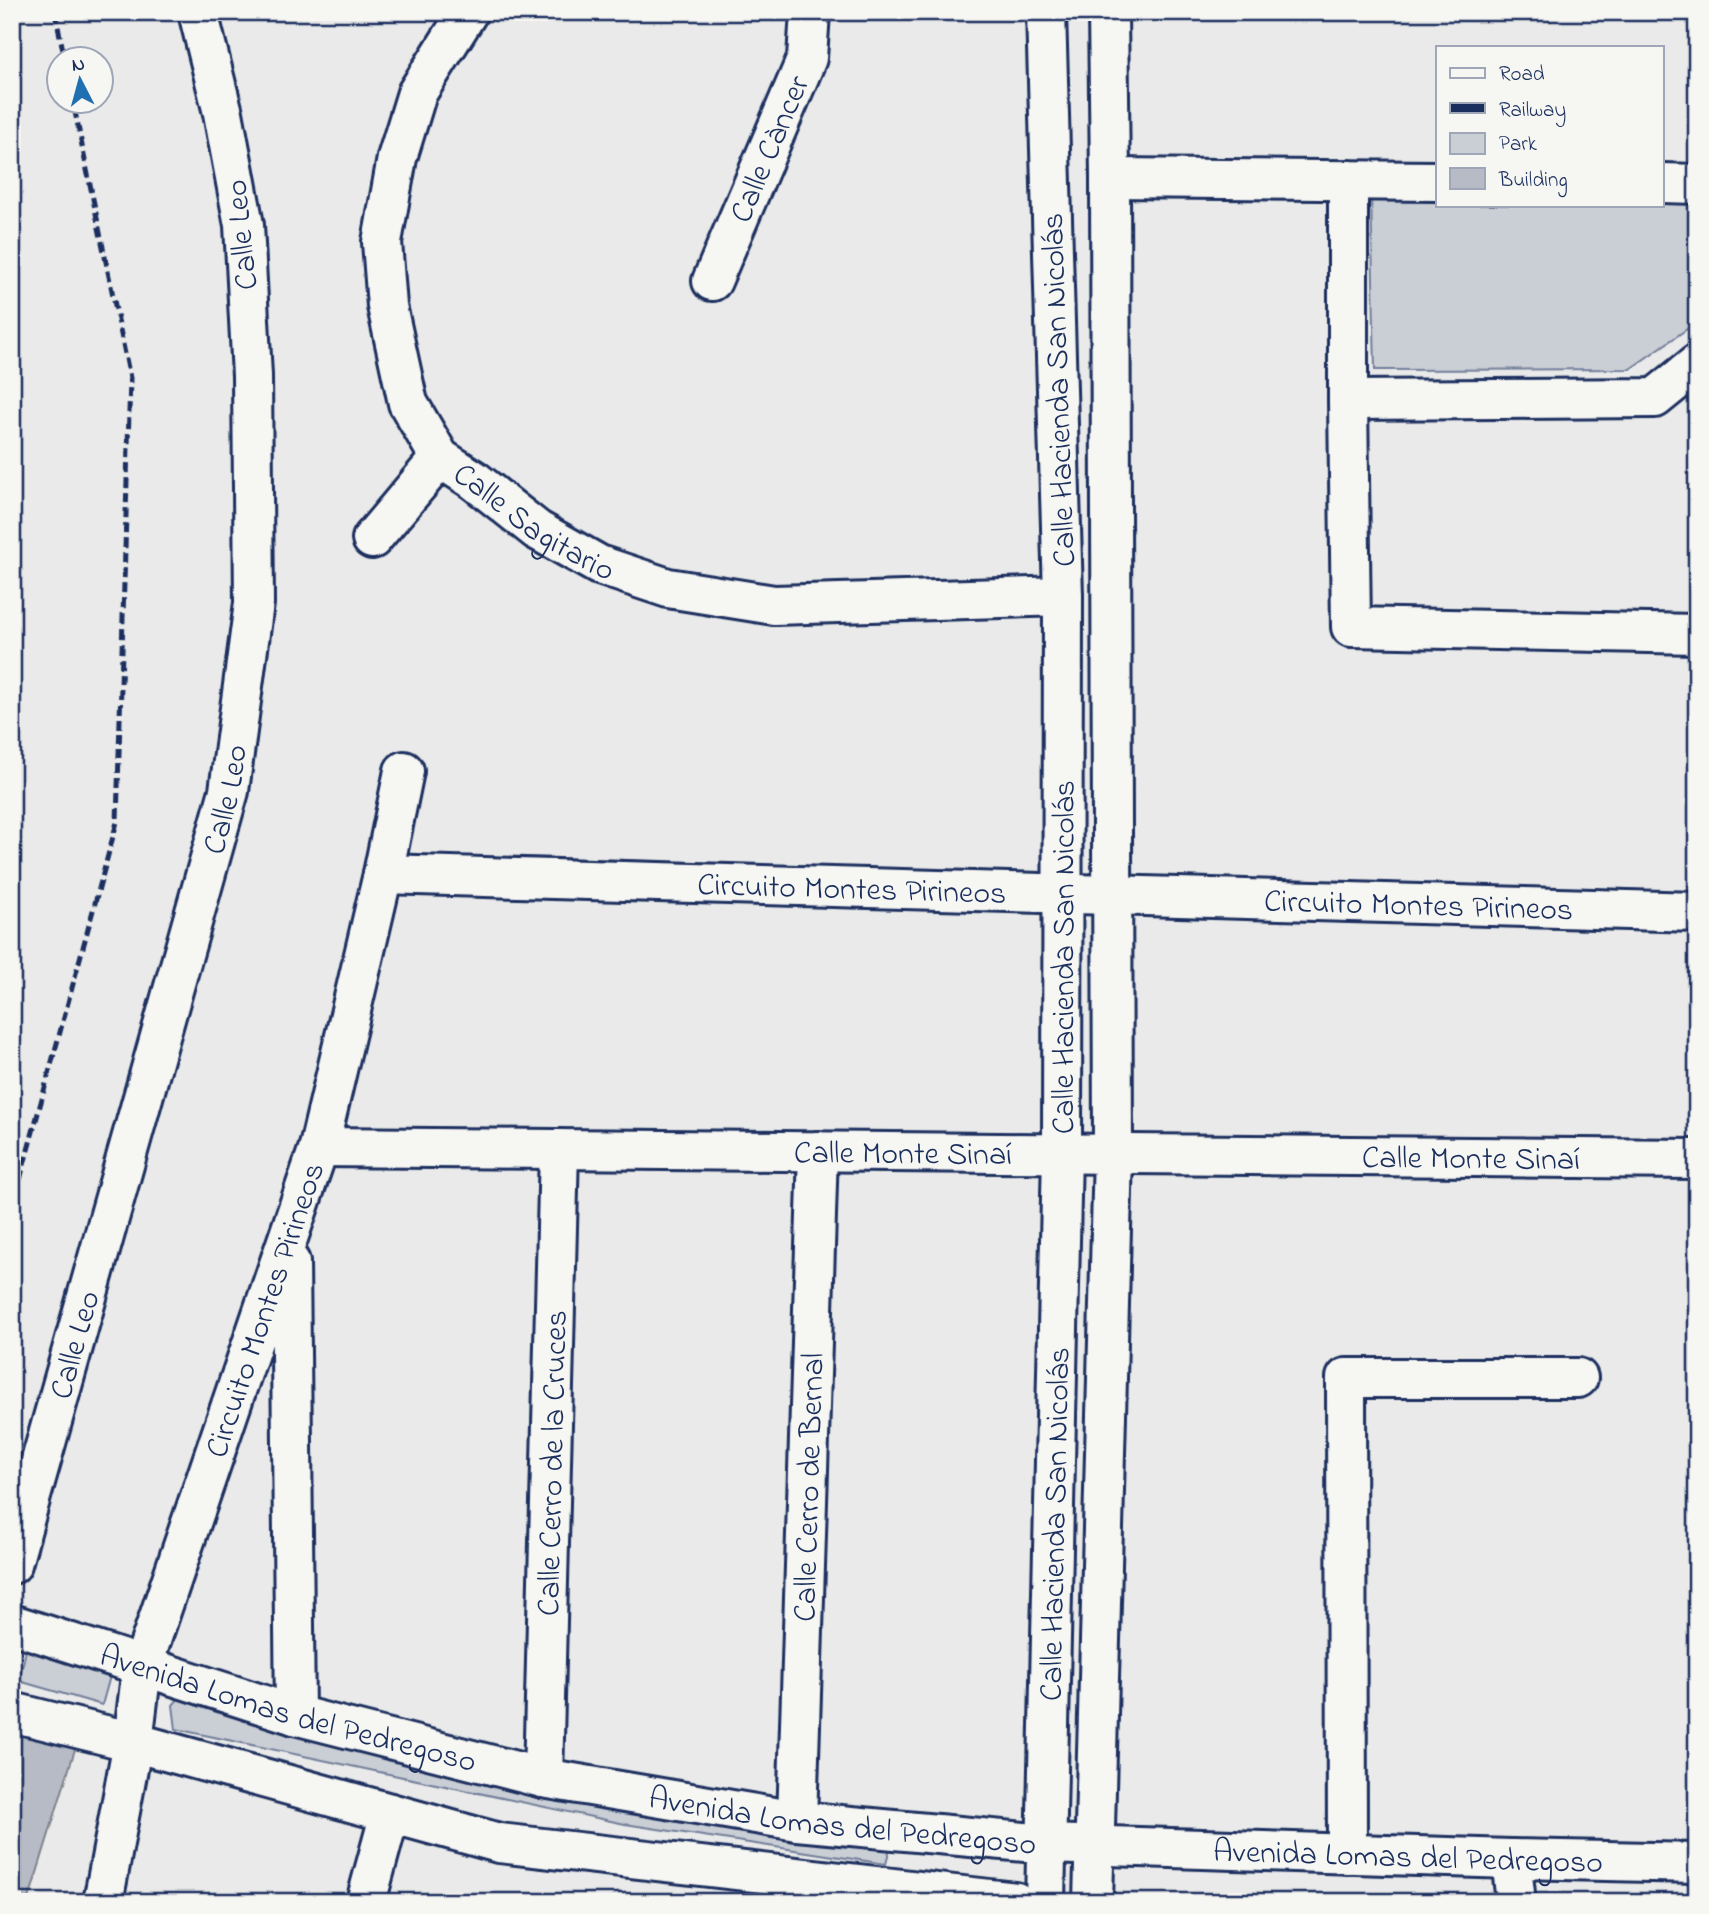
<svg xmlns="http://www.w3.org/2000/svg" width="1709" height="1914" viewBox="0 0 1709 1914" font-family="'Indie Flower',sans-serif">
<style>
.green{fill:#caced5;stroke:#727e9a;stroke-width:2}
.building{fill:#b6bbc6;stroke:#7f838b;stroke-width:2}
.lines{fill:none;stroke-linecap:round;stroke-linejoin:round}
.minor-casing{stroke:#1b2f5e;stroke-width:44}
.minor{stroke:#f6f6f2;stroke-width:38}
.rail{stroke:#1b2f5e;stroke-width:5;stroke-dasharray:10 5;stroke-linecap:butt}
.labels{text-anchor:middle;stroke-width:6;stroke-linejoin:round;paint-order:stroke}
.street-label{font-size:32px;fill:#1b2f5e;stroke:#f6f6f2}
</style>
<rect width="100%" height="100%" fill="#e9eae9"/>
<filter id="ink" filterUnits="userSpaceOnUse"><feTurbulence type="fractalNoise" baseFrequency=".0143" numOctaves="2"/><feDisplacementMap in="SourceGraphic" scale="14" xChannelSelector="R" yChannelSelector="G"/><feConvolveMatrix kernelMatrix="1 2 1 2 8 2 1 2 1" color-interpolation-filters="sRGB"/></filter>
<g filter="url(#ink)">
<path class="green" d="M 1371,191 L 1438,192 L 1438,205 L 1662,205 L 1662,199 L 1697,200 L 1697,322 L 1630,369 L 1375,370 Z
M 27,1646 L 112,1669 L 102,1705 L 19,1681 Z
M 184,1692 L 891,1844 L 886,1864 L 625,1824 L 176,1729 L 173,1705 Z"/>
<path class="building" d="M 12,1703 L 84,1720 L 28,1902 L 12,1902 Z"/>
<g class="lines">
<g class="minor-casing">
<g id="minor">
<path id="s1" d="M 468,12 L 417,93 L 397,158 L 382,242 L 387,306 L 408,403 L 440,458 L 474,480 L 537,530 L 599,565 L 668,588 L 774,605 L 1063,596"/>
<path d="M 1110,178 L 1438,181"/>
<path d="M 1348,180 L 1348,400 L 1351,627 L 1697,634"/>
<path d="M 1662,183 L 1697,184"/>
<path id="s2" d="M 712,281 L 807,58 L 810,12"/>
<path d="M 1348,400 L 1655,398 L 1697,364"/>
<path d="M 372,539 L 440,458"/>
<path id="s3" d="M 383,874 L 1697,912"/>
<path id="s4" d="M 319,1147 L 1697,1159"/>
<path d="M 290,1262 L 295,1715"/>
<path id="s5" d="M 12,1564 L 229,791 L 254,603 L 252,376 L 244,225 L 223,113 L 198,12"/>
<path id="s6" d="M 12,1624 L 295,1715 L 543,1778 L 797,1821 L 1046,1844 L 1511,1859 L 1697,1863"/>
<path d="M 12,1712 L 133,1742 L 499,1843 L 1016,1902"/>
<path id="s7" d="M 543,1778 L 559,1149"/>
<path id="s8" d="M 797,1821 L 818,1151"/>
<path d="M 1347,1854 L 1346,1378 L 1578,1378"/>
<path d="M 1511,1859 L 1516,1902"/>
<path id="s9" d="M 103,1902 L 133,1742 L 142,1667 L 319,1147 L 383,874 L 404,771"/>
<path d="M 366,1902 L 390,1813"/>
<path id="s10" d="M 1045,1902 L 1062,1153 L 1063,596 L 1046,12"/>
<path d="M 1093,1902 L 1113,1154 L 1110,178 L 1108,12"/>
</g>
</g>
<use href="#minor" class="minor"/>
<path class="rail" d="M 55,12 L 65,60
M 12,1209 L 117,822 L 130,378 L 73,102"/>
</g>
</g>
<g class="labels">
<g class="street-label">
<text dy="11" stroke="none"><textPath href="#s2" startOffset="144">Calle Càncer</textPath></text>
<text transform="translate(240 235) rotate(-96)" y="11">Calle Leo</text>
<text transform="translate(1057 390) rotate(-92)" y="11">Calle Hacienda San Nicolás</text>
<text dy="11" stroke="none"><textPath href="#s1" startOffset="590">Calle Sagitario</textPath></text>
<text dy="11" stroke="none"><textPath href="#s5" startOffset="794">Calle Leo</textPath></text>
<text dy="11" stroke="none"><textPath href="#s3" startOffset="469">Circuito Montes Pirineos</textPath></text>
<text dy="11" stroke="none"><textPath href="#s3" startOffset="1036">Circuito Montes Pirineos</textPath></text>
<text dy="11" stroke="none"><textPath href="#s10" startOffset="945">Calle Hacienda San Nicolás</textPath></text>
<text dy="11" stroke="none"><textPath href="#s4" startOffset="584">Calle Monte Sinaí</textPath></text>
<text dy="11" stroke="none"><textPath href="#s4" startOffset="1152">Calle Monte Sinaí</textPath></text>
<text dy="11" stroke="none"><textPath href="#s9" startOffset="616">Circuito Montes Pirineos</textPath></text>
<text dy="11" stroke="none"><textPath href="#s5" startOffset="228">Calle Leo</textPath></text>
<text dy="11" stroke="none"><textPath href="#s7" startOffset="315">Calle Cerro de la Cruces</textPath></text>
<text dy="11" stroke="none"><textPath href="#s8" startOffset="334">Calle Cerro de Bernal</textPath></text>
<text dy="11" stroke="none"><textPath href="#s10" startOffset="378">Calle Hacienda San Nicolás</textPath></text>
<text dy="11" stroke="none"><textPath href="#s6" startOffset="289">Avenida Lomas del Pedregoso</textPath></text>
<text dy="11" stroke="none"><textPath href="#s6" startOffset="856">Avenida Lomas del Pedregoso</textPath></text>
<text dy="11" stroke="none"><textPath href="#s6" startOffset="1423">Avenida Lomas del Pedregoso</textPath></text>
</g>
</g>
<rect width="1709" height="1914" fill="none" stroke="#f6f6f2" stroke-width="42"/>
<rect x="21" y="21" width="1667" height="1872" fill="none" stroke="#1b2f5e" stroke-width="2.5" filter="url(#ink)"/>
<rect x="1436" y="46" width="228" height="161" fill="#f6f6f2" stroke="#9ea6b7" stroke-width="2"/>
<rect x="1450" y="68" width="35" height="10" fill="#f6f6f2" stroke="#9ea6b7" stroke-width="2"/>
<text x="1499" y="80" font-size="21" fill="#1b2f5e">Road</text>
<rect x="1450" y="103" width="35" height="10" fill="#1b2f5e" stroke="#9ea6b7" stroke-width="2"/>
<text x="1499" y="116" font-size="21" fill="#1b2f5e">Railway</text>
<rect x="1450" y="133" width="35" height="21" fill="#caced5" stroke="#9ea6b7" stroke-width="2"/>
<text x="1499" y="150" font-size="21" fill="#1b2f5e">Park</text>
<rect x="1450" y="168" width="35" height="21" fill="#b6bbc6" stroke="#9ea6b7" stroke-width="2"/>
<text x="1499" y="186" font-size="21" fill="#1b2f5e">Building</text>
<g transform="translate(80 80) rotate(354)"><circle r="33" fill="#f6f6f2" stroke="#9ea6b7" stroke-width="2"/>
<path d="M0-5L12 26L0 18L-12 26Z" fill="#1f6fb2"/>
<text y="-10" font-size="19" font-weight="bold" text-anchor="middle" fill="#1b2f5e">N</text>
</g>
</svg>
